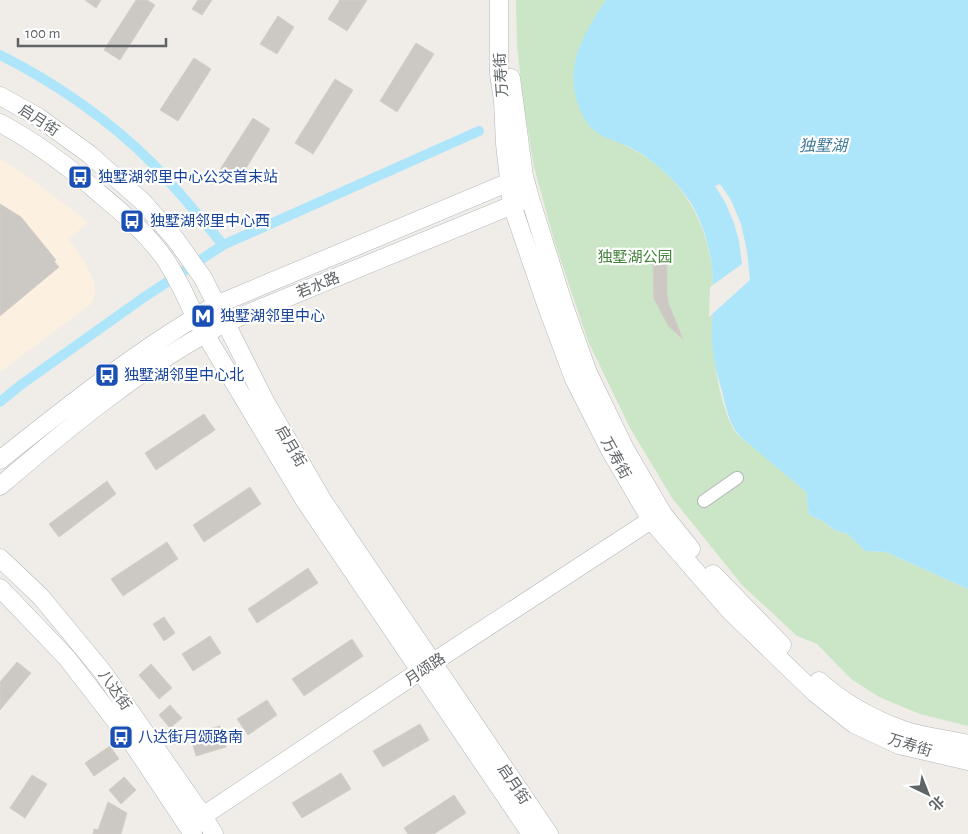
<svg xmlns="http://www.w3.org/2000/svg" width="968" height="834" viewBox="0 0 968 834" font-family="'Alegreya Sans','Noto Sans SC',sans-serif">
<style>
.commercial{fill:#fcf1e0}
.green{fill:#cbe6c6}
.water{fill:#ade6fb}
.pier{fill:#f0ede8}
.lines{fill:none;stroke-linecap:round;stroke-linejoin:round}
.canal{stroke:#ade6fb;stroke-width:10}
.building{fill:#ccc8c4;stroke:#d5cec6}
.street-casing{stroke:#b2b6b9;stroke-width:14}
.secondary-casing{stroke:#b2b6b9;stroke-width:19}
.street{stroke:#fff;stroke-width:12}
.secondary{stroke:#fff;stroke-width:18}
.labels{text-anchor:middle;stroke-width:4.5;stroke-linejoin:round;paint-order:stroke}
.street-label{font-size:15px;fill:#5f6467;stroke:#fff}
.transit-label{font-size:15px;fill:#164399;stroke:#fff;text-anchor:start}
.park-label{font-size:15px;fill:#42833a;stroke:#fff}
.water-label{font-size:16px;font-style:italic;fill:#437d9b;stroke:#fff}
</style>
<rect width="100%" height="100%" fill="#f0ede8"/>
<path class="commercial" d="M 0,158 L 31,179 L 88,222 L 69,240 L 86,264 L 94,282 L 95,294 L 92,303 L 87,307 L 0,372 Z"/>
<path class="green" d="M 516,0 L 618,0 L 624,145 C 678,170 708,218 713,277 C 714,291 712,305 712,319 C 712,352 718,400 734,430 C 738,437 748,442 754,448 C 771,462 789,477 806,492 L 809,515 L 823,521 L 834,530 L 848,534 L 865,551 L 886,552 L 968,589 L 968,726 L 920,714 L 879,697 L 851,679 L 817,644 L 797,636 L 742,585 L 672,498 L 630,428 L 588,341 L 554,240 L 534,167 L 523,100 L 517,45 Z"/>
<path class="water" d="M 606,0 L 968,0 L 968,589 L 886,552 L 865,551 L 848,534 L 834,530 L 823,521 L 809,515 L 806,492 C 789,477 771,463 754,448 C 748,443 739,437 735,430 C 728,418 725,404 722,391 C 718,378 714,364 713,351 C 710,327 714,303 713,279 C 712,254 704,225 691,203 C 679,184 660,166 640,153 C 609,133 591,144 577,101 C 565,63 586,30 606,0 Z"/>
<path class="pier" d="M 720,184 L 731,200 L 741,224 L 747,251 L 750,280 L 709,317 L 710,287 L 742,264 L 739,241 L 734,223 L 725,202 L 715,186 Z"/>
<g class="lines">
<path class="canal" d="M 0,55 C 54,82 111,121 153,164 C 178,190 200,217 223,245
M 0,402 L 22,384 L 143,298 L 223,245 L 479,131"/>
</g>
<path class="building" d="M 85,0 L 101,0 L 96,8 Z
M 136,0 L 147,0 L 155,5 L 120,60 L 104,50 Z
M 198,0 L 212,0 L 202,15 L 192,9 Z
M 340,0 L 367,0 L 347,31 L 328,19 Z
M 278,16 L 294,27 L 277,54 L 260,44 Z
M 416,43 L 434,54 L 397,112 L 380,101 Z
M 194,58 L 211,69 L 178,121 L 160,110 Z
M 335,79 L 353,90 L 313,154 L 295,143 Z
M 253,118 L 270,129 L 237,183 L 219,171 Z
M 0,204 L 21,217 L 56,260 L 54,261 L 59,267 L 0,316 Z
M 653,263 L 667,265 L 667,293 L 669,305 L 683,339 L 669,327 L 654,299 Z
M 204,414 L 215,430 L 156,470 L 145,453 Z
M 107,481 L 116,494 L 59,537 L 49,524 Z
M 250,487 L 261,504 L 204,542 L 193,525 Z
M 167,542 L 178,559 L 123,596 L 111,579 Z
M 308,568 L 318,583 L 257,623 L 248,609 Z
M 164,617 L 175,633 L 164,641 L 153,624 Z
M 210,636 L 221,653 L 193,671 L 182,654 Z
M 352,639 L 363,656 L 304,696 L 292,679 Z
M 17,662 L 31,673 L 0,710 L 0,682 Z
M 151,664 L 172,688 L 159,699 L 139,675 Z
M 267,700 L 277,715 L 248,735 L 237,719 Z
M 170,705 L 182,718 L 170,728 L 159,715 Z
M 420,724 L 429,740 L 383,767 L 373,751 Z
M 220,726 L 226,747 L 196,756 L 190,734 Z
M 110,746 L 119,759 L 94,776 L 85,763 Z
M 341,773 L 351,789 L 302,818 L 292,803 Z
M 32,775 L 47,784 L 25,818 L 10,808 Z
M 124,777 L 136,790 L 121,804 L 109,790 Z
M 454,795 L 466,813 L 434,834 L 408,834 L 404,828 Z
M 108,802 L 127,813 L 121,834 L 93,834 L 94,829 L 98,830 Z"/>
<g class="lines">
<g class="street-casing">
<path id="street" d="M 704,501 L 737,478"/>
</g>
<g class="secondary-casing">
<path id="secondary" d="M 499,0 L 499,74 L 503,100 L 505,144 L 512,205 L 546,304 L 574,379 L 610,450 L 651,520 L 731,612 L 815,693 L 854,724 L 899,745 L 968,761
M 511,78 L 524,176 L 530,198 L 564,306 L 588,373 L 625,449 L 663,514 L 691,549
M 0,96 L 38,117 L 89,154 L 142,201 L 176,240 L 203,278 L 266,403 L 323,501 L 549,834
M 0,123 C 37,143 68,166 100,194 C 125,215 149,235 167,262 C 178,280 187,298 195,317 L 305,501 L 531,834
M 0,460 C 70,404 138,350 216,305 L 519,178
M 0,486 C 69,427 145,364 225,323 L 522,201
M 0,558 L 41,597 L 102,671 L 203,816 L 214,834
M 713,574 L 782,645
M 0,588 L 67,658 L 131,741 L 193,834
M 819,681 C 842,702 873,719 903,730 C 923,737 947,739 968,744
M 188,826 L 432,663 L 651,520 L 662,515"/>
</g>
<use href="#street" class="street"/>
<use href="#secondary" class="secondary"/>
</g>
<defs>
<g id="bus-square" transform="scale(1.25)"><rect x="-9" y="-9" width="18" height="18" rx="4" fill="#1a4fb4" stroke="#fff"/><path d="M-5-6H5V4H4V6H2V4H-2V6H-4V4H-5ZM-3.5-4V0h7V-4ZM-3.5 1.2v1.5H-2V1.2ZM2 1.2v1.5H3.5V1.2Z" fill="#fff"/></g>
<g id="metro-square" transform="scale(1.25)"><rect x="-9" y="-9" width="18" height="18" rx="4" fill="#1a4fb4" stroke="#fff"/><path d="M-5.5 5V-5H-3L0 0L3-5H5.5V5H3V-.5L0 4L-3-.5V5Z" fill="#fff"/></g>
</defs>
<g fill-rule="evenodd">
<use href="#bus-square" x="80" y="177"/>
<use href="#bus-square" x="132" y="221"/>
<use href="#metro-square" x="203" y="316"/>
<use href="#bus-square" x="107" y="375"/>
<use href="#bus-square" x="121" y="737"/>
</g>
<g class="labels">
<g class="street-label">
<text transform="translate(501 75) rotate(-94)" y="5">万寿街</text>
<text transform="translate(39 120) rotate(33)" y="5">启月街</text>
<text transform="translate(318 285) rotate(-22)" y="5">若水路</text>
<text transform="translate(291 446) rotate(60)" y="5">启月街</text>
<text transform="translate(616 458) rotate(61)" y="5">万寿街</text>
<text transform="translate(425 669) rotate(-34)" y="5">月颂路</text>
<text transform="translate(115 690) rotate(55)" y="5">八达街</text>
<text transform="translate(910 745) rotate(17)" y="5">万寿街</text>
<text transform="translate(514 784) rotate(56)" y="5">启月街</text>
</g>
<g class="transit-label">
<text x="98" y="182">独墅湖邻里中心公交首末站</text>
<text x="150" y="226">独墅湖邻里中心西</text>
<text x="220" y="321">独墅湖邻里中心</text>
<text x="124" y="380">独墅湖邻里中心北</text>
<text x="138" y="742">八达街月颂路南</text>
</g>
<g class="park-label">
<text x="635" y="262">独墅湖公园</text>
</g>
<g class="water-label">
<text x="823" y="151">独墅湖</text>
</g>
</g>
<g transform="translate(928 794) rotate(137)" stroke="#ffffff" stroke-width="4" paint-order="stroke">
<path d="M0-4L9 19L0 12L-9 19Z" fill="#5f6467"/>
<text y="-8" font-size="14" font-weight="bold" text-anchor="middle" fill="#5f6467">北</text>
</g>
<path d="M18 38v8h148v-8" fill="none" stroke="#5f6467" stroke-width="2.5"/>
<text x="25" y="38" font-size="15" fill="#5f6467" stroke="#ffffff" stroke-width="4" paint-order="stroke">100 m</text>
</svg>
